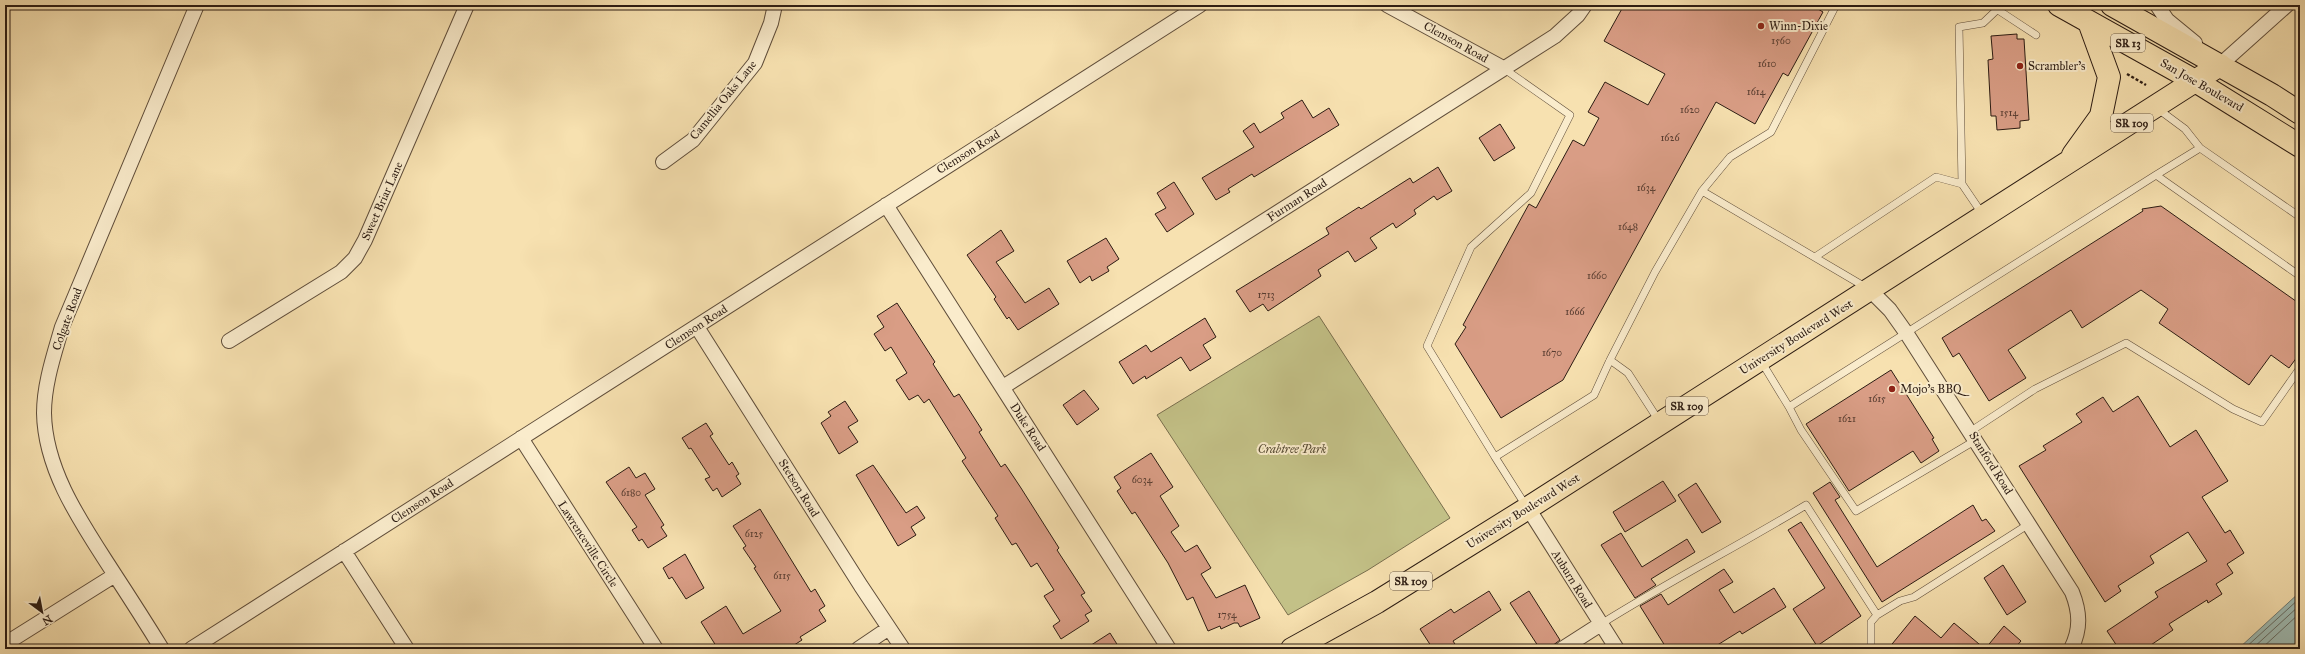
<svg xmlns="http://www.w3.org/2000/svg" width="2305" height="654" viewBox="0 0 2305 654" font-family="'IM FELL Great Primer',serif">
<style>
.green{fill:#c3c187;stroke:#786e4d}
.water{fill:#9fbcb4;stroke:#717c74}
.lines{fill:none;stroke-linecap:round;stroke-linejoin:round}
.shore{stroke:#666c64;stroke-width:1}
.building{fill:#d99d85;stroke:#2c1c13}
.service-casing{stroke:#5f4d3a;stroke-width:8}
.minor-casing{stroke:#5f4d3a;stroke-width:16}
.primary-casing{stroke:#2c1c13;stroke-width:24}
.path{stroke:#2c1c13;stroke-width:2.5;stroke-dasharray:3 2;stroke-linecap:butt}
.service{stroke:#faeccc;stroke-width:7}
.minor{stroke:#faeccc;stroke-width:14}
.primary{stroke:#f7e1b0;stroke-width:22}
.poi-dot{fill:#8f2418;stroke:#faeccc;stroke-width:1.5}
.labels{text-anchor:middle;stroke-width:4;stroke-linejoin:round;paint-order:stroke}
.number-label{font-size:10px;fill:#573c30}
.shield{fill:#faeccc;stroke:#6a5a4a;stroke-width:1}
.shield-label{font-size:11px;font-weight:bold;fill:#2c1c13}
.poi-label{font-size:12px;fill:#2c1c13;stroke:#faeccc;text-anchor:start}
.street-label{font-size:12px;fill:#2c1c13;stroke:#faeccc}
.park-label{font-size:12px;font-style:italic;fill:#594e36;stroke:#faeccc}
</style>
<rect width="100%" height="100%" fill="#f7e1b0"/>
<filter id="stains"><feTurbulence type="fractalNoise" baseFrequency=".005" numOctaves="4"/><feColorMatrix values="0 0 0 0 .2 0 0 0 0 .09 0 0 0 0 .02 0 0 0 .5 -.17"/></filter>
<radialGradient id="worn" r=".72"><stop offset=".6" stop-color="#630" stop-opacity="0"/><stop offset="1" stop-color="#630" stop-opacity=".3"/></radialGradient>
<path class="green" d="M 1319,316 L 1450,518 L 1368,570 L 1288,615 L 1157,415 Z"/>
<path class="water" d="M 2300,592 L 2300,649 L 2238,649 Z"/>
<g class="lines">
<path class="shore" d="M 2244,649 L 2300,598
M 2252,649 L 2300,605
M 2261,649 L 2300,613"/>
</g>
<path class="building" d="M 1624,5 L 1820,5 L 1818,9 L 1823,12 L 1788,76 L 1783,73 L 1755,124 L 1716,102 L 1563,380 L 1501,418 L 1455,344 L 1466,327 L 1463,325 L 1529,204 L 1536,208 L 1573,140 L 1584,146 L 1599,118 L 1588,112 L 1605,82 L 1648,105 L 1665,74 L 1604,41 Z
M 2017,34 L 2017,39 L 2024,39 L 2029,120 L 2020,121 L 2020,128 L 1997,130 L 1996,116 L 1991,116 L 1988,60 L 1993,59 L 1991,36 Z
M 1302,100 L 1313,118 L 1329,108 L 1339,125 L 1254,177 L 1252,174 L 1228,189 L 1230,192 L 1216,200 L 1202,178 L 1254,147 L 1243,131 L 1254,123 L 1260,133 L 1284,118 L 1281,113 Z
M 1500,124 L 1515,148 L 1494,161 L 1479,138 Z
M 1438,167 L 1452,191 L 1437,200 L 1434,196 L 1414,210 L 1416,214 L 1396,228 L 1393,223 L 1370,238 L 1377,248 L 1355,262 L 1348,251 L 1318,270 L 1321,276 L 1268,311 L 1263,304 L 1250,312 L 1236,291 L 1329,234 L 1326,228 L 1359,207 L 1361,209 L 1410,178 L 1413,183 Z
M 1174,182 L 1194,214 L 1167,232 L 1155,214 L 1166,208 L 1157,193 Z
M 2161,206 L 2300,304 L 2300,353 L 2289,368 L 2271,355 L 2249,385 L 2159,323 L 2168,309 L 2141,290 L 2082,328 L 2071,310 L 2008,350 L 2026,378 L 1989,401 L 1959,353 L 1953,357 L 1942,338 L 2143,211 L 2142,209 Z
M 1001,230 L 1014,251 L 996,262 L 1025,303 L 1049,288 L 1059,304 L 1018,330 L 1009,317 L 1007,319 L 994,299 L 996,297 L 967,255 Z
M 1106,238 L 1119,259 L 1107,267 L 1109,271 L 1092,281 L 1090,276 L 1080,283 L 1067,261 Z
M 897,303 L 935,362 L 933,364 L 954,397 L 959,394 L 982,430 L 979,432 L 1001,467 L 1005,464 L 1021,488 L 1059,548 L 1057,550 L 1085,593 L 1081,595 L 1092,611 L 1085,615 L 1089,621 L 1061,639 L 1053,626 L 1060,621 L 1044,596 L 1054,590 L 1037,563 L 1031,567 L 1016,543 L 1012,545 L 995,518 L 998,516 L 962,461 L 966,458 L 929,399 L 924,403 L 918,395 L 909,400 L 896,380 L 907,373 L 891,347 L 885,351 L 874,334 L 884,327 L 877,316 Z
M 1205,318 L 1216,337 L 1203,345 L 1211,358 L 1190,371 L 1181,357 L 1146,379 L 1145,376 L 1133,384 L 1119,362 L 1146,345 L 1151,352 Z
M 1891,370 L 1934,438 L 1932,439 L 1939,451 L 1921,463 L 1913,451 L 1849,491 L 1806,424 Z
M 1084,390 L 1099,409 L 1077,425 L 1063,405 Z
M 2138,396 L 2170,447 L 2196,430 L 2228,481 L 2202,497 L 2225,533 L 2230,530 L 2244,553 L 2227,564 L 2233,573 L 2216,584 L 2222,594 L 2208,603 L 2207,600 L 2169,624 L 2173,630 L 2145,649 L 2119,649 L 2107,631 L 2158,597 L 2155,592 L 2207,561 L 2188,532 L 2150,556 L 2154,563 L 2118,586 L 2121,591 L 2105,602 L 2019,466 L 2046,450 L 2043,446 L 2082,422 L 2076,414 L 2103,397 L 2113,412 Z
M 845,401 L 858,421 L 848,427 L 858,442 L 839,454 L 821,423 L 831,416 L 828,412 Z
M 706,423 L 713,434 L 710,436 L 729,465 L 732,462 L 739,474 L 736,476 L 741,484 L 722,497 L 717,488 L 713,491 L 705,479 L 710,477 L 691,448 L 689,449 L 682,438 Z
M 1151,453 L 1173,487 L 1160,496 L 1179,526 L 1171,532 L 1185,552 L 1197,545 L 1211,568 L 1201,574 L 1216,598 L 1245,585 L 1260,618 L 1240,627 L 1238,623 L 1234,623 L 1221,629 L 1220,626 L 1208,631 L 1193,597 L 1187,600 L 1168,563 L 1135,512 L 1132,514 L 1117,491 L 1121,488 L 1114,477 Z
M 873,465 L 906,513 L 917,506 L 925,518 L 911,527 L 916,535 L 898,546 L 856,475 Z
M 629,467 L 636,478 L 645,473 L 655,489 L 645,495 L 664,525 L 661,527 L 667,536 L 648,548 L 642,539 L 639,541 L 632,530 L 637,527 L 606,482 Z
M 1663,481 L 1676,501 L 1625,532 L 1613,512 Z
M 1830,482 L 1840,497 L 1835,500 L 1877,567 L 1973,505 L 1982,521 L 1986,519 L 1995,531 L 1882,602 L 1813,493 Z
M 1696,483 L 1721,522 L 1702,533 L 1678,495 Z
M 760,509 L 811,592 L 815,589 L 825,606 L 819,610 L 826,621 L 800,637 L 802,640 L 788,649 L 718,649 L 701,622 L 726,606 L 743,634 L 781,611 L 754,568 L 756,567 L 743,548 L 746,546 L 733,526 Z
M 1801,522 L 1861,616 L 1817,646 L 1793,609 L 1825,588 L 1788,530 Z
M 1621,533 L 1642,567 L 1687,539 L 1695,552 L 1651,579 L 1656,585 L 1635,598 L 1601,545 Z
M 685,554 L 704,588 L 686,599 L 672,577 L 669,579 L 663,568 Z
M 2003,565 L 2026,602 L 2007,615 L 1984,578 Z
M 1724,569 L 1733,582 L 1719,590 L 1734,613 L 1774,588 L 1786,607 L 1742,634 L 1740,631 L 1711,649 L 1667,649 L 1640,606 L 1661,594 L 1668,605 Z
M 1489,591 L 1501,610 L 1453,641 L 1458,649 L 1433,649 L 1420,629 L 1451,609 L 1454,613 Z
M 1529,591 L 1560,640 L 1548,649 L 1540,649 L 1510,603 Z
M 1915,616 L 1941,638 L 1954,623 L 1985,649 L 1888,649 Z
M 2004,626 L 2021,641 L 2014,649 L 1985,649 Z
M 1110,633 L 1120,649 L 1085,649 Z"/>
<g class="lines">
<g class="service-casing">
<path id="service" d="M 1998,10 L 2036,35
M 1503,68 L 1570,115 L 1531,193 L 1471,247 L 1427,346 L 1495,457 L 1594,395 L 1610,360 L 1655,272 L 1702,191 L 1867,288
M 2200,148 L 2300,217
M 2156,175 L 2200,148 L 2185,129 L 2158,109
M 1702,191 L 1730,157 L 1771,132 L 1836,5
M 1983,215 L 1962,184 L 1959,27 L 1983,23 L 2002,5
M 1815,257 L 1936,177 L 1962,184
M 1610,360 L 1628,373 L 1659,421
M 1761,361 L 1789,407 L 2156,175 L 2300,276
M 1789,407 L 1801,430 L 1856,511 L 1976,440
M 1971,431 L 2035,389 L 2126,343 L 2233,409 L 2262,422 L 2300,368
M 1495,457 L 1526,506
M 1601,624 C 1668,582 1738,546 1806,505 L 1877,615 L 1900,601 L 1914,597 L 2029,524
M 1871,649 L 1871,622 L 1877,615"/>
</g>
<g class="minor-casing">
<path id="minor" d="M 1387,5 L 1503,68
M 2157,5 L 2167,20 L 2195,43
M 2215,60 L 2220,65 L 2287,5
M 663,162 L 693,140 L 755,63 L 771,23 L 775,5
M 886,205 L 1169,649
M 1870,290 L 1890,310 L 1907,334 L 2072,592 C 2080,612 2081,629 2071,649
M 697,327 L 861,586 L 903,649
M 229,341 L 341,272 L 355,258 L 365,240 L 467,5
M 1003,387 L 1555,36 L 1578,15 L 1585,5
M 521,438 L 656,649
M 1528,508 L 1617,649
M 344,551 L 407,649
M 5,644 L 115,575
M 162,649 C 146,623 130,598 113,572 C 83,525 45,472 44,413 C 44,384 54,355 62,327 L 197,5
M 191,649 L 1200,5
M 858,649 L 889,628
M 1562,649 L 1601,624"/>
</g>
<g class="primary-casing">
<path id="primary" d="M 2059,5 L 2197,82 L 2300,146
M 2112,5 L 2272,95 L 2300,113
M 2073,155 L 2101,116 L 2109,77 L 2089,22
M 1292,649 L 1377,602 L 1528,508 L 2220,65"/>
</g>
<path class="path" d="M 2127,74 L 2146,85"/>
<use href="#service" class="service"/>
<use href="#minor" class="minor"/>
<use href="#primary" class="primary"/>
</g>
<g class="poi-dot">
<circle cx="1761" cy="26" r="4"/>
<circle cx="2020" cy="66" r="4"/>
<circle cx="1892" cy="389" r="4"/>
</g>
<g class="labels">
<g class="number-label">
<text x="1781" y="44">1560</text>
<text x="1767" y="67">1610</text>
<text x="1756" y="95">1614</text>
<text x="1690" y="113">1620</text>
<text x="2009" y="116">1514</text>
<text x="1670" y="141">1626</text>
<text x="1646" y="191">1634</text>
<text x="1628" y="230">1648</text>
<text x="1597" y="279">1660</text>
<text x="1266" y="298">1713</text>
<text x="1575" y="315">1666</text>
<text x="1552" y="356">1670</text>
<text x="1877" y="402">1615</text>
<text x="1847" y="422">1621</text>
<text x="1142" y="483">6034</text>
<text x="631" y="496">6180</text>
<text x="754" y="537">6125</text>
<text x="782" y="579">6115</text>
<text x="1227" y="618">1754</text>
</g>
<g class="shield">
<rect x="2111" y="34" width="34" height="18" rx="3"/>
<rect x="2111" y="114" width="42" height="18" rx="3"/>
<rect x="1666" y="397" width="42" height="18" rx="3"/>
<rect x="1390" y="572" width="42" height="18" rx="3"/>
</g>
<g class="shield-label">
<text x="2128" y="47">SR 13</text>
<text x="2132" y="127">SR 109</text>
<text x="1687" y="410">SR 109</text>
<text x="1411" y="585">SR 109</text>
</g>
<g class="poi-label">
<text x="1769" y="30">Winn-Dixie</text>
<text x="2028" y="70">Scrambler's</text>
<text x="1900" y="393">Mojo's BBQ</text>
</g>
<g class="street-label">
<text transform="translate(1456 42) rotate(29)" y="4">Clemson Road</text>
<text transform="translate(2202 85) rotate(30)" y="4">San Jose Boulevard</text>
<text transform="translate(723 100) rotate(-51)" y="4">Camellia Oaks Lane</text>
<text transform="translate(968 152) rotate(-32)" y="4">Clemson Road</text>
<text transform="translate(1297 200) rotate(-33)" y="4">Furman Road</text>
<text transform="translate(382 201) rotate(-66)" y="4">Sweet Briar Lane</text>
<text transform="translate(67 319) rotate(-70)" y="4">Colgate Road</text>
<text transform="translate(696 327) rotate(-33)" y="4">Clemson Road</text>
<text transform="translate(1796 337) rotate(-32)" y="4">University Boulevard West</text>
<text transform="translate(1028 427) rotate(57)" y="4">Duke Road</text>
<text transform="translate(1991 463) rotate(58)" y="4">Stanford Road</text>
<text transform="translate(799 488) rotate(58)" y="4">Stetson Road</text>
<text transform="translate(422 501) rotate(-33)" y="4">Clemson Road</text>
<text transform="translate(1523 511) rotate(-32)" y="4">University Boulevard West</text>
<text transform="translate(588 544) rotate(57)" y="4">Lawrenceville Circle</text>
<text transform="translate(1572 579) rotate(58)" y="4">Auburn Road</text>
</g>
<g class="park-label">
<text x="1292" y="453">Crabtree Park</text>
</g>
</g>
<rect width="2305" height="654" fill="none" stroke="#f7e1b0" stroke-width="20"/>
<rect x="6" y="6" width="2293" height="642" fill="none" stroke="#2c1c13" stroke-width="2"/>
<rect x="10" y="10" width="2285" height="634" fill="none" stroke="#2c1c13"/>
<g transform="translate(42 612) rotate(148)" stroke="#faeccc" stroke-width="3" paint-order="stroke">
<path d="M0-3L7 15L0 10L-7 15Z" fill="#2c1c13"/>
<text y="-6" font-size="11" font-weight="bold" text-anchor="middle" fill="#2c1c13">N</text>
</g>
<rect width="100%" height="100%" filter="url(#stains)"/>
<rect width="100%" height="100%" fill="url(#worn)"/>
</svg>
